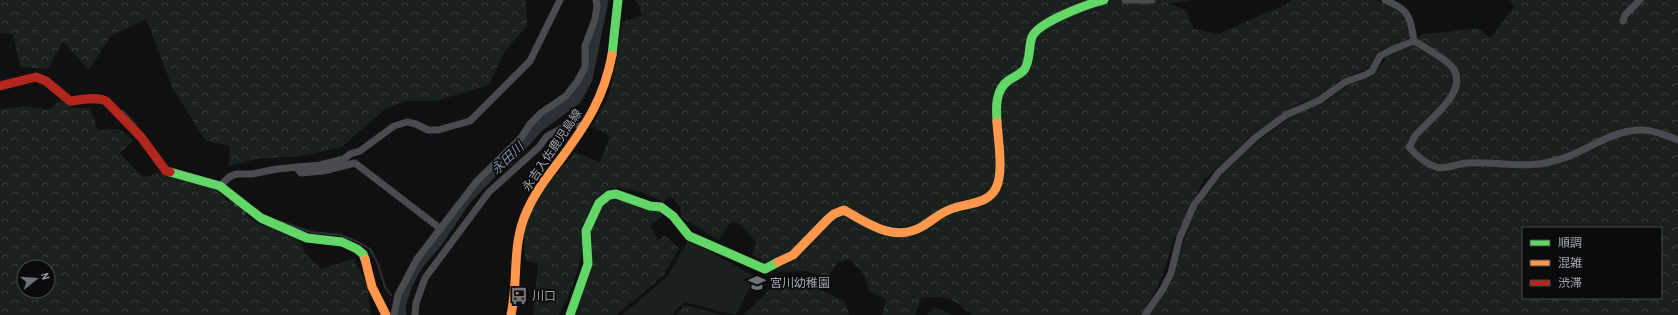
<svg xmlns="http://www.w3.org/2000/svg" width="1678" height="315" viewBox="0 0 1678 315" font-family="'Archivo Narrow','Noto Sans JP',sans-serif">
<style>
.forest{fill:url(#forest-crowns);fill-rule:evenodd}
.cemetery{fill:url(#cemetery-stones)}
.park{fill:#1a201b}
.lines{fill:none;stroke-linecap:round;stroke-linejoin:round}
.stream{stroke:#2a3035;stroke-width:2}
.river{stroke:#2a3035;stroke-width:11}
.street{stroke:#4a4b4f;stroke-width:7}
.fast{stroke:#63d668;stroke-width:9}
.slow{stroke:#ff974d;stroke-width:9}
.jam{stroke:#b3261e;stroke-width:9}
.labels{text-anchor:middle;stroke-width:3.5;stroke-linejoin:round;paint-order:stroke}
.street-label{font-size:12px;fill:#a2a6b0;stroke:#0b0b0c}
.poi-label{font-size:12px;fill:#a2a6b0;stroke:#0b0b0c;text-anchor:start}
.water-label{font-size:13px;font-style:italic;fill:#7d90a7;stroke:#0b0b0c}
</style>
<defs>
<pattern id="forest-crowns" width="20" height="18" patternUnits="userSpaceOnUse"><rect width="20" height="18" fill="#1a201b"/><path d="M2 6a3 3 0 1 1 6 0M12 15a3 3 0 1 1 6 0" fill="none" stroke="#383d3a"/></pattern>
<pattern id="cemetery-stones" width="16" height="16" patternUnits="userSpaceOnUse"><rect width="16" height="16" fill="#1a201b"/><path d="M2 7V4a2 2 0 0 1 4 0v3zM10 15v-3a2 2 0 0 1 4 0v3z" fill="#383d3a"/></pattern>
</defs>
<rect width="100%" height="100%" fill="#101011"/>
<path class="forest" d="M 0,0 L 526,0 L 527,26 L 505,51 L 489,85 L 436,101 L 406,101 L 385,109 L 342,147 L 300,156 L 257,159 L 229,166 L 230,146 L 206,141 L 173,89 L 146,19 L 111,36 L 89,70 L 63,41 L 48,69 L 20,67 L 13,34 L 0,33 Z
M 634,0 L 1191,0 L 1167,4 L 1185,9 L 1194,29 L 1218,34 L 1291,2 L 1290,0 L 1376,0 L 1397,10 L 1405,17 L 1410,38 L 1378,52 L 1369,68 L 1338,81 L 1329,91 L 1320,96 L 1298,104 L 1253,134 L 1204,180 L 1174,239 L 1162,277 L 1142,315 L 973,315 L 949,298 L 930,297 L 921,298 L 915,315 L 882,315 L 886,299 L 869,291 L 864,275 L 850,259 L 837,263 L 827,279 L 806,271 L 779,272 L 752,255 L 756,242 L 740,224 L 731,222 L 719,240 L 682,218 L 680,207 L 670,196 L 663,202 L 642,192 L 619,188 L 608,189 L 593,201 L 582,255 L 571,291 L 559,315 L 533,315 L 538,263 L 525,261 C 525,251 523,240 525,230 C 532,199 556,175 575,152 L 600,162 L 610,136 L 592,126 L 608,97 L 616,65 L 622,23 C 629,18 633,21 642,15 L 638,3 Z
M 1510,0 L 1678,0 L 1678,315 L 1149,315 L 1167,289 L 1193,216 L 1204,197 L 1224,173 L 1257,142 L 1288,119 L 1328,100 L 1347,85 L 1369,78 L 1378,70 L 1388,55 L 1415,45 L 1421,34 L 1448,32 L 1478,28 L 1491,38 L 1514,7 ZM 1523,228 L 1661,228 L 1661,298 L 1523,298 Z
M 63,98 L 74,108 L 90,108 L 98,130 L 120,129 L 133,141 L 120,153 L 143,177 L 161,173 L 217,188 L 227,201 L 260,225 L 295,231 L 305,253 L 321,269 L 353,259 L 367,284 L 371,315 L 0,315 L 0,109 L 25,106 L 49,110 ZM 24,267 L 48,267 L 48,291 L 24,291 Z
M 616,196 L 660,210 L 662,216 L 650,226 L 658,240 L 665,236 L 679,248 L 664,275 L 616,315 L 571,315 C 574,308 578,302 580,295 C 589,263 580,214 616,196 Z
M 779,280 L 818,289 L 845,301 L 849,315 L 744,315 Z
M 685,305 L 722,315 L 676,315 Z
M 934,307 L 952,315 L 927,315 Z"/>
<path class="cemetery" d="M 230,198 L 247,211 L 241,220 L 223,207 Z"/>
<path class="park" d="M 688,240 L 755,276 L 736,315 L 684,302 L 671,315 L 622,315 L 668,276 Z"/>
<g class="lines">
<path class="stream" d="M 123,111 L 136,125
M 279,221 L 311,232 L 340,235 L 356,241 L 370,249 L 378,264 L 385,287 L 391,295
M 400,303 L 401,304"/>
<path class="river" d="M 401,315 L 400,306 L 407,284 L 418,264 L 437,242 L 466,199 L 496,168 L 507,161 L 539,126 L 576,99 L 587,79 L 603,0"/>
<path class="street" d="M 1125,0 L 1152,0
M 1385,0 C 1410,10 1410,17 1414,41 C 1424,47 1446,59 1452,67 C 1471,91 1428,120 1415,136 C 1412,140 1412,144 1409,147 C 1416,155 1426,164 1436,167 C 1445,170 1457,164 1466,163 C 1490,161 1524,168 1545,163 C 1555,161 1565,158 1574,154 C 1596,144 1618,129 1643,130 C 1655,130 1667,136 1678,140
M 1623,21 L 1625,15 L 1640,0
M 296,167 L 301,173 L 323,171 L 355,163 L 441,229
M 220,186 L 229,177 L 236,174 L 252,174 L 277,169 L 320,165 L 344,159 L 350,154 L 360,151 L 394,126 L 407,122 L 416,124 L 428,130 L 438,130 L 470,121 L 530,61 L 560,0
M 394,315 L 398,295 L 417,259 L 477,181 L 521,138 L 530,124 L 541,113 L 566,96 L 577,82 L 585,67 L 585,46 L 595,19 L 597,6 L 596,0
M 415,315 L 416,303 L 425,278 L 489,192 L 539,147 L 547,136 L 568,125 L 576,124 L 583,127
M 1145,315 L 1163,289 L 1171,273 L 1180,237 L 1194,205 L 1219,172 L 1256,137 L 1286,115 L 1320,100 L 1345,82 L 1365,75 L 1372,71 L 1380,56 L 1391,50 L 1414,41"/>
<path class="fast" d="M 612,55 L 618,0
M 997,122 C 996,107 995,90 1009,80 C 1014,77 1020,74 1024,70 C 1031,60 1028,48 1032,37 C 1038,22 1088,4 1104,0
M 170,172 L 220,186 L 261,218 L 307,238 L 342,242 L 357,249 L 363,254 L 365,259
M 570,315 L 588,264 L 586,231 L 599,203 L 609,195 L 616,194 L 650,206 L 661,207 L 673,216 L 689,236 L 765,269 L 778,262"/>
<path class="slow" d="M 365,259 L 372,287 L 386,315
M 778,262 L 793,255 L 828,219 L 834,214 L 844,210 C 868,224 895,243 923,226 C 933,220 942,211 954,208 C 969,203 988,204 996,188 C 1004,172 998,140 997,122
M 511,315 C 519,279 511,245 527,211 C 535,192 548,176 560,160 C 586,125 604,98 612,55"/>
<path class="jam" d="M 0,86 L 36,77 L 46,81 L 70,101 C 81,100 96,96 106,101 L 141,137 L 166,171 L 170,172"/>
</g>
<defs>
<g id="school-bare" transform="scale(1.38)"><path d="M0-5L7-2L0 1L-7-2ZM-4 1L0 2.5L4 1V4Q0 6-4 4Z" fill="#6f7278" stroke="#0b0b0c" stroke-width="2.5" paint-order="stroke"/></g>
<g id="bus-bare" transform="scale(1.38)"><path d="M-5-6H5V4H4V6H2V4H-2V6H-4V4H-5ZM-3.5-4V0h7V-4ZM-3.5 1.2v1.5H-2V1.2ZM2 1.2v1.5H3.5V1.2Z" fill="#6f7278" stroke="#0b0b0c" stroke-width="2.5" paint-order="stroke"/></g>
</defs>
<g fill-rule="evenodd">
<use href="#school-bare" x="757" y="283"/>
<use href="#bus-bare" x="519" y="296"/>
</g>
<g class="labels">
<g class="street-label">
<text transform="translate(552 150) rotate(-56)" y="4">永吉入佐鹿児島線</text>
</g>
<g class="poi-label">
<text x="770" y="287">宮川幼稚園</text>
<text x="532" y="300">川口</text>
</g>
<g class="water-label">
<text transform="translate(507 158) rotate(-44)" y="5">永田川</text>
</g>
</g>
<rect x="1522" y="227" width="140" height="72" fill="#0b0b0c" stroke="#47494e"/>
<rect x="1530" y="240" width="20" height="6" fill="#63d668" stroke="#47494e"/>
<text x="1558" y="247" font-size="12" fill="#a2a6b0">順調</text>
<rect x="1530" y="260" width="20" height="6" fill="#ff974d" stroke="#47494e"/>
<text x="1558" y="267" font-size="12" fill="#a2a6b0">混雑</text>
<rect x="1530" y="280" width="20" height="6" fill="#b3261e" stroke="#47494e"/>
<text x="1558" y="287" font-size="12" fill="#a2a6b0">渋滞</text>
<g transform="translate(36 279) rotate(73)"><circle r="19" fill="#0b0b0c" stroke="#47494e"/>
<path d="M0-3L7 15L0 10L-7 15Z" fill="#6f7278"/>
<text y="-6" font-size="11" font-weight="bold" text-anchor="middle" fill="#a2a6b0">N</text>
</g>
</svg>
